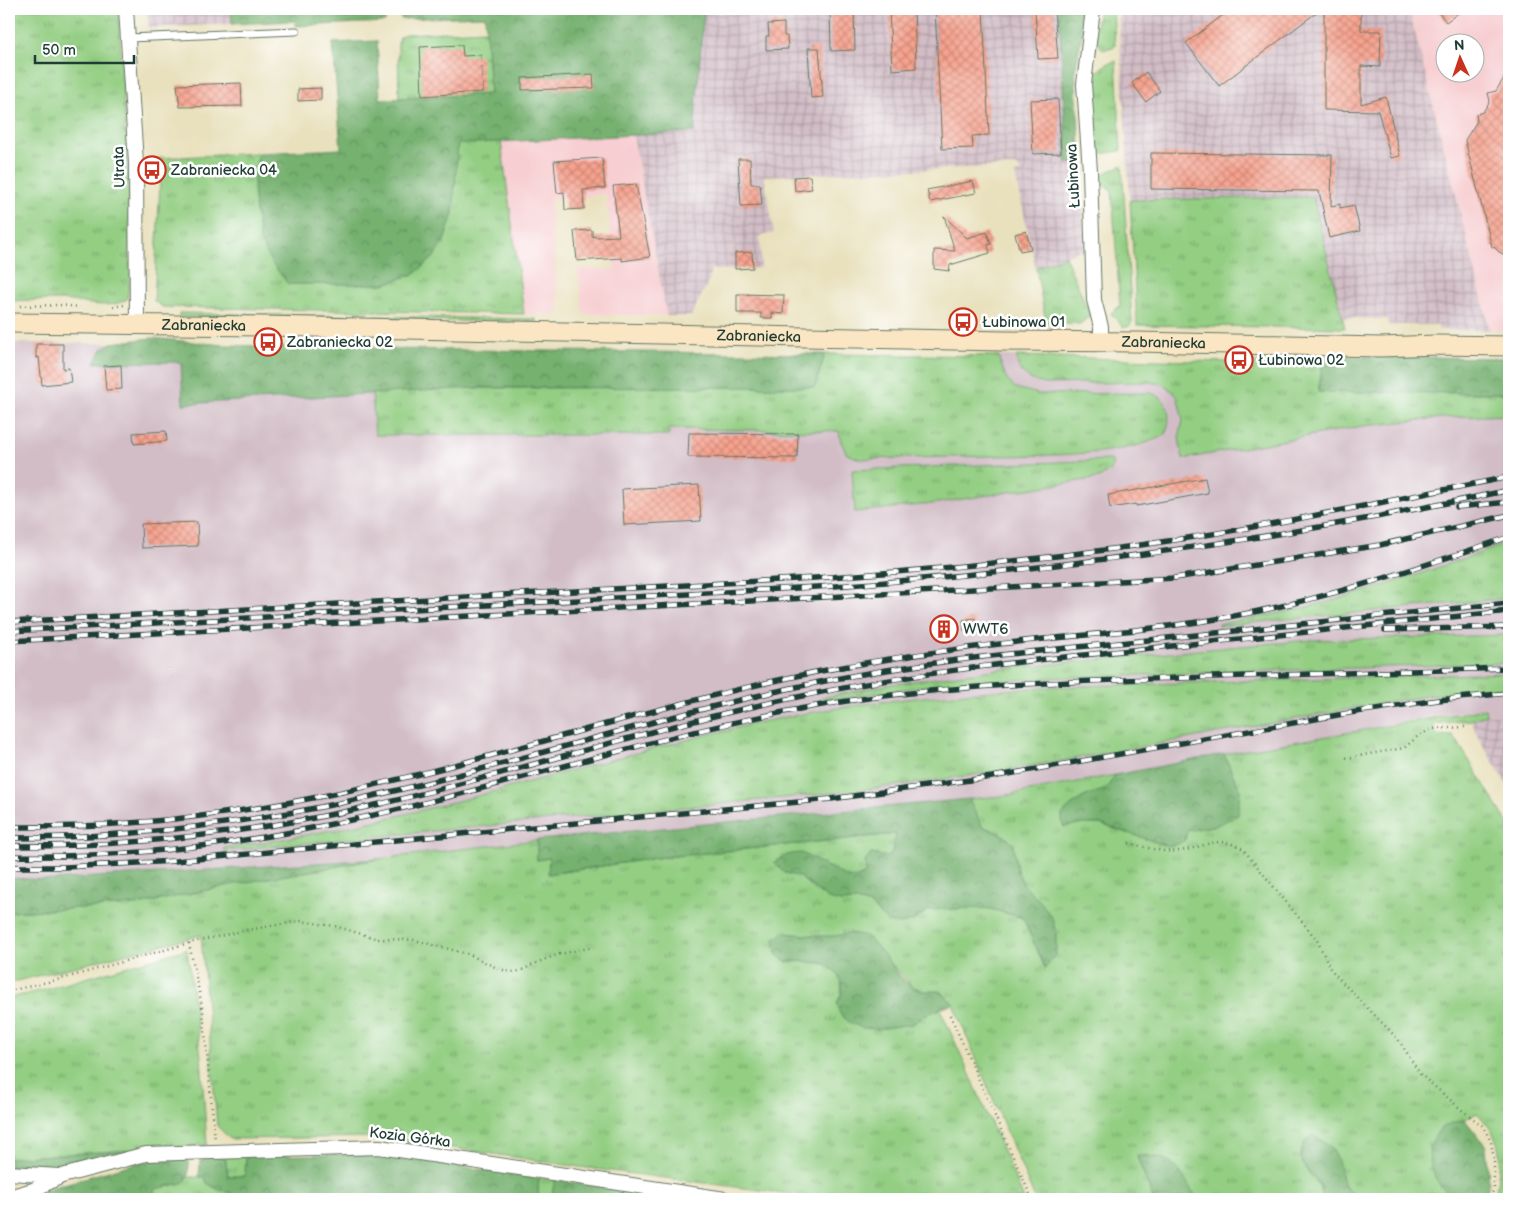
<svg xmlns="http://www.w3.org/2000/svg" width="1518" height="1208" viewBox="0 0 1518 1208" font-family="'Balsamiq Sans',sans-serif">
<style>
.built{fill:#f7cfd2;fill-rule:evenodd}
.industrial{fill:url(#industrial-grid)}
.railway{fill:#d2bdc6}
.grass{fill:url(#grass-tufts);stroke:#59865b}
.forest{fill:url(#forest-crowns);stroke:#4a7752}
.building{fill:url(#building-cross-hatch)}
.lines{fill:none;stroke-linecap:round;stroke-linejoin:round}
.lane-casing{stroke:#667664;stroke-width:9}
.street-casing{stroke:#667664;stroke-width:16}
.secondary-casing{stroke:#667664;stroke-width:21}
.path{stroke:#667664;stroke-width:2.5;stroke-dasharray:1 4;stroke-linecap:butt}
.lane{stroke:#fff;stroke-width:7}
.street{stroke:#fff;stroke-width:14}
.secondary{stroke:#fbe6c4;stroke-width:19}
.rail-casing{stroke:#1f3d34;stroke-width:5.5}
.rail{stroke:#fff;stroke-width:4;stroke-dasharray:11;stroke-linecap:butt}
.labels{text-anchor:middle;stroke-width:5;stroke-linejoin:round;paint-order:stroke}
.street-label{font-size:15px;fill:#1f3d34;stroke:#fff}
.poi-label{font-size:15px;fill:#1f3d34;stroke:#fff;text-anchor:start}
</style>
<defs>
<pattern id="industrial-grid" width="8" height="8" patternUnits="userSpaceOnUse" patternTransform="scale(1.25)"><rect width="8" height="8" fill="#d2bdc6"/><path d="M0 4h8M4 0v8" fill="none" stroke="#aa9ba2"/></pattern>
<pattern id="grass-tufts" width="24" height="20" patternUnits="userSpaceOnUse" patternTransform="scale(1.25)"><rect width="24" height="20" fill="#93ce82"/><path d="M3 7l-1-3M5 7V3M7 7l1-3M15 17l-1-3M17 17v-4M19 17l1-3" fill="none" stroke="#77a86b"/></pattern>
<pattern id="forest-crowns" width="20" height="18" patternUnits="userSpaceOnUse" patternTransform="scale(1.25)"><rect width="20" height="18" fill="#76b170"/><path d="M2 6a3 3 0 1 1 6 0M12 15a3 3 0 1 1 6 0" fill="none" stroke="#60915d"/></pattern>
<pattern id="building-cross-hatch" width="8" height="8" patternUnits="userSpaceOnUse" patternTransform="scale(1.25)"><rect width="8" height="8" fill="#f8a28e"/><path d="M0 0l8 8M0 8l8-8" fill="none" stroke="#c88575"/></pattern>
</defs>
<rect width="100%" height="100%" fill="#fff"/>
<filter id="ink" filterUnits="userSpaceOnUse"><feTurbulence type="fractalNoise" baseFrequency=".02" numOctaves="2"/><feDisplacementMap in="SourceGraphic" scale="10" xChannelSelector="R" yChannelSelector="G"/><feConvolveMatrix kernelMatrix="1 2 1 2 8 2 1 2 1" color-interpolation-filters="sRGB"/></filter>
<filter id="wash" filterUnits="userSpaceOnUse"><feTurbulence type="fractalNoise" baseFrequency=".0096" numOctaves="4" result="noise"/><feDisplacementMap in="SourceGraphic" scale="20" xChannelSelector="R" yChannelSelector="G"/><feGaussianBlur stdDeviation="1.12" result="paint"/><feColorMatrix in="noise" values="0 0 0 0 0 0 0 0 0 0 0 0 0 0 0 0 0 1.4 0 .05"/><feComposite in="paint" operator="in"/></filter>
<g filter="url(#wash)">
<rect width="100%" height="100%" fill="#e9e1be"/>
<path class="built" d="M 1409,9 L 1509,9 L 1509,330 L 1490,330 ZM 1446,42 L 1476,42 L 1476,72 L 1446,72 Z
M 633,135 L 667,316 L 583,314 L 578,269 L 615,270 L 606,194 L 550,199 L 559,314 L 524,314 L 501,141 Z"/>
<path class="industrial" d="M 147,9 L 231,9 L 232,24 L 149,28 Z
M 704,9 L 1059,9 L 1067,163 L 1081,163 L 1085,248 L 1036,268 L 1015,174 L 1022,172 L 1016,166 L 764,176 L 774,233 L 760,236 L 761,268 L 715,270 L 711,267 L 709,280 L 691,316 L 667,316 L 633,135 L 694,132 Z
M 1118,9 L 1409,9 L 1490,330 L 1439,330 L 1437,325 L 1389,325 L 1387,319 L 1342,318 L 1313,197 L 1130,200 Z
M 1509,714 L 1509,788 L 1479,739 L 1471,720 L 1486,715 Z"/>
<path class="railway" d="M 152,338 L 223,345 L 296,347 L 328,338 L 368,339 L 375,349 L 1017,356 L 1262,363 L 1267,357 L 1287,355 L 1509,358 L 1509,714 L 1486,715 L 1485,709 L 1458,712 L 1003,796 L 537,840 L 378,859 L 50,880 L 9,878 L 9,343 L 111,343 Z"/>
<path class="grass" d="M 9,9 L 118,9 L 129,191 L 130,281 L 127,299 C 110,311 80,301 61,300 C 43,300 26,300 9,301 Z
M 1099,9 L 1113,9 L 1115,46 L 1103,50 C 1091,39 1097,24 1099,9 Z
M 486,30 L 490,95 L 399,98 L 398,43 L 400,37 L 405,34 Z
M 1116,61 L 1121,151 L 1092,155 L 1090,85 C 1095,72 1102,64 1116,61 Z
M 501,141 L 524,314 L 163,307 L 154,301 L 160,183 L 159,158 L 259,153 L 254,172 L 254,198 L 260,240 L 288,284 L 384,284 L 414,274 L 444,241 L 453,213 L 457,143 Z
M 1122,165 L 1132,322 L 1128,327 L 1123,327 L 1111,313 L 1120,306 L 1112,191 L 1109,188 L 1097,182 L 1105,173 Z
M 1313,197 L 1345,328 L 1137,325 L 1130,200 Z
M 1065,256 L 1091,317 L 1088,317 L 1080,324 L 1046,322 L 1036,268 Z
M 179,313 L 536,319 L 536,322 L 179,317 Z
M 825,354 L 998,356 L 1007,380 L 1015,388 L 1039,394 L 1150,393 C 1171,398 1171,417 1166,434 C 1129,457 1043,455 997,456 C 952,457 906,458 860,459 L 847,454 L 841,442 L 839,431 L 669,429 L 669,435 L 375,435 L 372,392 L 477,388 L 815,387 Z
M 1287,355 L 1324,356 L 1318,392 L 1509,393 L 1509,415 L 1451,417 L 1362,426 L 1183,459 L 1179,438 L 1183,420 L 1177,396 L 1172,391 L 1162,384 L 1148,382 L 1044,384 C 1029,380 1016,373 1017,356 L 1262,363 L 1267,357 Z
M 1111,460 L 1113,463 L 1111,470 L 1099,478 L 931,504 L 855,512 L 852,470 Z
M 1509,543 L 1509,598 L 1218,626 L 1218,624 C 1256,618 1293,611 1331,601 C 1391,585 1450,563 1509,543 Z
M 1509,635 L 1509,663 L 1047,678 L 926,686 L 822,701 L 821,698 L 892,684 L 1002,669 L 1241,646 L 1312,640 Z
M 1509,673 L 1509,687 L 1443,694 L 1401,700 C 1209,733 1018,774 824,794 L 224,851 L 224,848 C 269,842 313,834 357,825 C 492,796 623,753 757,723 C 854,702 952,693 1051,687 Z
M 1485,709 L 1486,715 L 1471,720 L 1433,724 L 1436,735 L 1452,736 L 1457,741 L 1509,825 L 1509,1199 L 1495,1199 C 1500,1161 1507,1143 1477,1113 L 1465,1120 L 1450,1124 L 1468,1195 L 1487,1192 L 1485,1199 L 1364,1199 C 1344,1189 1343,1186 1338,1165 L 1301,1151 L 1305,1168 L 1319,1185 L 1324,1199 L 1197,1199 L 1189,1187 L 1137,1157 L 1153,1199 L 1035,1199 L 953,1004 L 940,991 L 924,991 L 912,986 L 867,938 L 852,933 L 830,937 L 784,933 L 786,962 C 798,962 814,960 825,964 C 843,972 845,989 837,1003 L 877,1029 L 913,1024 L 924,1015 L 940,1009 L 971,1077 L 1024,1199 L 830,1199 L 579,1167 L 381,1137 L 230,1139 L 217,1126 L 201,935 L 9,983 L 9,912 L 137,905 L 230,885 L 378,859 L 537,840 L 537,860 L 549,858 L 549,874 L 656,858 L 897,834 L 893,850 L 889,857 L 871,854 L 865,862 L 867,873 C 850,884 829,872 815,859 L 783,872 L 800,877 L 818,893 L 841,902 L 856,901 L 871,905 L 887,922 L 921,915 L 928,910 L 978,908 L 991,909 L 1023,918 L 1045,968 L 1040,901 L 1024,885 L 1017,871 L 1013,844 L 1005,836 L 982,826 L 969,799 L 1003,796 L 1115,775 C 1104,796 1102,788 1084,797 C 1075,802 1068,808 1062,815 L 1080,824 L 1100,824 L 1168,846 L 1178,844 L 1187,831 L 1217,825 L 1240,791 L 1224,754 Z
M 187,949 L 201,1057 L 207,1145 L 9,1158 L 9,998 L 44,990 Z
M 246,1156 L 245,1176 L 228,1176 L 225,1157 Z
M 188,1177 L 205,1177 L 207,1183 L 221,1191 L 231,1192 L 233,1199 L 152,1199 L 155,1189 L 182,1183 Z
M 539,1178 L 555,1180 L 551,1199 L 539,1199 L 538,1192 Z"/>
<path class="forest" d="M 231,9 L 385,9 L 385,22 L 296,26 L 295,21 L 232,24 Z
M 401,9 L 704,9 L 694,132 L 458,144 L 453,213 L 444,241 L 433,258 L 414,274 L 384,284 L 288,284 L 271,262 L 260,240 L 254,198 L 254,172 L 259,153 L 341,149 L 333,43 L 377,41 L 380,99 L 490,94 L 485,16 L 401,19 Z
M 1059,9 L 1087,9 L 1075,70 L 1081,163 L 1067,163 Z
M 152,338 L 223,345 L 296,347 L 328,338 L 368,339 L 375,349 L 825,354 L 815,387 L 477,388 L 183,404 L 181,362 L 95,363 L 102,349 L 111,343 Z
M 1324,356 L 1509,358 L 1509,393 L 1318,392 Z
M 1224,754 L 1240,791 L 1238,815 L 1217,825 L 1187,831 L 1185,840 L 1178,844 L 1168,846 L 1100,824 L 1080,824 L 1064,827 L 1062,822 L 1062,815 C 1068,808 1075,802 1084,797 C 1102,788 1104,796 1115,775 Z
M 969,799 L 982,826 L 1005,836 L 1013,844 L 1017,871 L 1024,885 L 1040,901 L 1052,918 L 1056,932 L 1056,955 L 1045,968 L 1023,918 L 991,909 L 978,908 L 928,910 L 913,921 L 901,924 L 887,922 L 871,905 L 856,901 L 841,902 L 828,899 L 800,877 L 783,872 L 774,862 L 790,854 L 802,853 L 849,878 L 859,878 L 866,873 L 865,862 L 871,854 L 889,857 L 893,850 L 896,834 L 656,858 L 548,874 L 549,858 L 537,860 L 537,840 Z
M 378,859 L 230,885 L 137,905 L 9,912 L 9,878 L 50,880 Z
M 784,933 C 799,935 813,936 827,936 C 841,937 855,929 868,938 C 886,951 894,976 913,987 C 932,998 936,982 953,1004 L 924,1015 L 913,1024 L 877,1029 L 862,1028 L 849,1022 L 840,1014 L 837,1003 L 842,994 L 842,984 L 836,972 L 825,964 L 802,961 L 786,962 L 776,954 L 774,939 Z
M 1465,1120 L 1486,1146 L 1489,1181 L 1487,1192 C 1477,1193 1463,1198 1453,1196 C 1437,1191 1426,1160 1430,1146 C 1432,1142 1437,1132 1440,1129 C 1446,1123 1457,1122 1465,1120 Z
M 1312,1135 C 1319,1139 1329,1144 1334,1151 C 1346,1171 1333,1193 1367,1199 L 1324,1199 C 1323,1194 1321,1189 1319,1184 C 1316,1178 1310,1174 1306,1169 C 1297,1157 1301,1143 1312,1135 Z
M 131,1150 L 59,1172 L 9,1168 L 9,1158 Z
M 373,1154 L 539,1178 L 538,1192 L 539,1199 L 233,1199 L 231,1192 L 221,1191 L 207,1183 L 205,1177 L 199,1177 L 200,1162 L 207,1157 L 225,1157 L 228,1176 L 245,1176 L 246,1156 Z
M 1137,1156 C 1176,1155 1178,1169 1197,1199 L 1153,1199 Z
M 186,1158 L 189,1163 L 188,1177 L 182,1183 L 155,1189 L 152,1199 L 13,1199 L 136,1163 L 153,1160 Z
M 555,1180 L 683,1199 L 551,1199 Z"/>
<g id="blocks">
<path class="building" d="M 830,9 L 854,9 L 855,50 L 831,51 Z
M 889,9 L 914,9 L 916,68 L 892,70 Z
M 935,9 L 983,9 L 989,135 L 972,136 L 973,148 L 942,149 Z
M 1035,9 L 1054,9 L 1058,58 L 1038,59 Z
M 1231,9 L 1321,9 L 1219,86 L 1186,43 Z
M 1324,9 L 1361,9 L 1361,31 L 1381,31 L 1380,67 L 1361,66 L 1361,104 L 1386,97 L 1400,156 L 1391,158 L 1378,111 L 1324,110 Z
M 1436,9 L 1464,9 L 1446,22 Z
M 784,23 L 784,36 L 787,36 L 788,49 L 766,50 L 766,36 L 769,36 L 768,24 Z
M 462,45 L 463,56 L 481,55 L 483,92 L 422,96 L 420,47 Z
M 808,48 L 819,48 L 823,97 L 811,98 Z
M 1509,70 L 1509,257 L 1499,252 L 1494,247 L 1492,247 L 1465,140 L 1477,121 L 1476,114 L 1483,112 L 1490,101 L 1488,93 L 1496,91 Z
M 1146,72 L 1160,91 L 1146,102 L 1132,83 Z
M 593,74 L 594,88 L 522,90 L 522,78 Z
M 241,83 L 242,106 L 180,107 L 177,85 Z
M 321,88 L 321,100 L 298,101 L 298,89 Z
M 1058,99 L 1061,153 L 1033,154 L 1030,100 Z
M 1151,153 L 1332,155 L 1331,206 L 1340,204 L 1340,208 L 1354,205 L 1360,231 L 1329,238 L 1319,191 L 1151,189 Z
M 602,158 L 605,188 L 583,190 L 584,209 L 565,210 L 564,192 L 557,193 L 554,161 Z
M 738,159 L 750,159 L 751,184 L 760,184 L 762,205 L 741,206 Z
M 810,176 L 812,189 L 795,191 L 794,177 Z
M 973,181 L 976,193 L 930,202 L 927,190 Z
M 636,184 L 650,257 L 622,261 L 622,258 L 577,261 L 574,231 L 592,230 L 592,236 L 596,237 L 619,236 L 613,186 Z
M 944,216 L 967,238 L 987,232 L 991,244 L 988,245 L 990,253 L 950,265 L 949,271 L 934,269 L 934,250 L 955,251 Z
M 1026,231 L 1031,249 L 1020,251 L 1015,234 Z
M 752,252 L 753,268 L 735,269 L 735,253 Z
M 737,294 L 784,295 L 783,314 L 772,313 L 772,318 L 761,318 L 761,313 L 737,313 Z
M 36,344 L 63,344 L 63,369 L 69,368 L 71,382 L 42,385 L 39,357 L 36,358 Z
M 121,365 L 122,389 L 106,390 L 104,366 Z
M 166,431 L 167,441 L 134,444 L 133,433 Z
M 689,433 L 798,434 L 797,458 L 688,457 Z
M 1205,478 L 1208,493 L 1142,505 L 1136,506 L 1136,504 L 1110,508 L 1108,495 Z
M 699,485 L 701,521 L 624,525 L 622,489 Z
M 197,522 L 198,546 L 142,548 L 141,524 Z
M 975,618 L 976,629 L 964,631 L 963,620 Z"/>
</g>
</g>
<g filter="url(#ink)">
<use href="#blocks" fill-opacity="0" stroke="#667664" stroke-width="1"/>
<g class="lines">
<g class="lane-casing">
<path id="lane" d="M 128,38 L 296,31"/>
</g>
<g class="street-casing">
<path id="street" d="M 126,9 L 136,163 L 137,324
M 1093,9 L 1084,84 L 1090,171 L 1094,300 L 1101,327 L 1101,341
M 9,1173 L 59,1176
M 9,1197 L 33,1190 L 62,1176 L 146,1154 L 379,1147 L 725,1199"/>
</g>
<g class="secondary-casing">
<g id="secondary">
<path id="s1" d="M 9,323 L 263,326 L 1003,341 L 1137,342 L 1381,347 L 1436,345 L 1509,346"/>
</g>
</g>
<path class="path" d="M 20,306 L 59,305 L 80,307
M 113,307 L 124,305
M 1346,758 L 1404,748 L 1417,737 L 1431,729 L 1465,727
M 1129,843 C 1144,847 1163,853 1179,851 C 1204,848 1217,834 1243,849 L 1317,940 L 1330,968 L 1340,980 L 1398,1039 L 1420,1074 L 1463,1111 L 1483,1126 L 1491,1142 L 1494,1160 L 1494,1189 L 1489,1199
M 189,943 L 203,1011 L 215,1140
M 9,991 L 69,977 L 189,943 L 242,931 L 300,921 L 335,926 L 378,939 L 414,940 L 468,954 L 499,969 L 511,972 L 520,971 L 543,960 L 560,954 L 593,947
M 950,1015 L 1032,1199"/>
<use href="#lane" class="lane"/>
<use href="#street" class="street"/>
<use href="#secondary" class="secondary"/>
<g class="rail-casing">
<path id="rail" d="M 1457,507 L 1509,502
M 9,622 L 815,578 C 933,570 1051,559 1168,541 C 1282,524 1396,499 1509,477
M 1385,630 L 1509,627
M 9,631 L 835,586 C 1018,573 1196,550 1376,517 C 1420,508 1465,500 1509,490
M 9,641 L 1175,578 L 1380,545 L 1509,515
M 9,827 C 114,828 220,817 323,796 C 489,762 650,706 816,672 C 891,657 968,647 1044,639 C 1106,633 1167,628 1228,617 C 1325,600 1417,568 1509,537
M 9,838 C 113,838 218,827 321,807 C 491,773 655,715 825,681 C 925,661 1027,652 1129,642 C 1256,629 1382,615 1509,603
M 9,846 C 133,847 259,832 380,804 C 517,772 651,728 788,699 C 918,671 1050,658 1182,645 C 1291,634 1400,623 1509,611
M 9,856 C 115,858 223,847 327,825 C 492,792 651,735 816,706 C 937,685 1059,682 1181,678 C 1291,675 1400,671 1509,668
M 9,867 L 65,867 L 175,861 L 831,799 L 992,777 L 1349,713 L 1438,700 L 1509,693"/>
</g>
<use href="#rail" class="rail"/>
</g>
</g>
<defs>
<g id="bus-ring" transform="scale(1.4375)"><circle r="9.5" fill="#fff" stroke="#c8321e" stroke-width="1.5"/><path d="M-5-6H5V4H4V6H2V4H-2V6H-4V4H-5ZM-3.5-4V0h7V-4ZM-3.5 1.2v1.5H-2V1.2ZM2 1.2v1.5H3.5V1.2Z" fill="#c8321e"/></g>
<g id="building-ring" transform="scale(1.4375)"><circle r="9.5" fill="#fff" stroke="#c8321e" stroke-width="1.5"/><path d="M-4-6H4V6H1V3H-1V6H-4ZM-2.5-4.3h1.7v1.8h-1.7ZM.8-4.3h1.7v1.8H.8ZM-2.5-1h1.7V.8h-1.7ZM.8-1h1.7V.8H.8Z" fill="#c8321e"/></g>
</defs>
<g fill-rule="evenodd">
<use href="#bus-ring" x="152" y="170"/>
<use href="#bus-ring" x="963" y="322"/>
<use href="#bus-ring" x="268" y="342"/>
<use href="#bus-ring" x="1239" y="360"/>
<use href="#building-ring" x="944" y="629"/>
</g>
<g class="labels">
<g class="street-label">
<text transform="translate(119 167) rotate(-92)" y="5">Utrata</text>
<text transform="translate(1073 176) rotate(-93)" y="5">Łubinowa</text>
<text dy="5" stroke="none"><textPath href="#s1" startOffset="195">Zabraniecka</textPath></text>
<text dy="5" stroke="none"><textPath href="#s1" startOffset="750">Zabraniecka</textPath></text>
<text dy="5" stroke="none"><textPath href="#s1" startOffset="1155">Zabraniecka</textPath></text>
<text transform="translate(410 1137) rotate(7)" y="5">Kozia Górka</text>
</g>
<g class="poi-label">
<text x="171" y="175">Zabraniecka 04</text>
<text x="982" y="327">Łubinowa 01</text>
<text x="287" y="347">Zabraniecka 02</text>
<text x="1258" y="365">Łubinowa 02</text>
<text x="963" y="634">WWT6</text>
</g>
</g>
<rect width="1518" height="1208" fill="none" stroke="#fff" stroke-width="30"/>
<g transform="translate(1460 58) rotate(357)"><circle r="24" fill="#ffffff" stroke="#a5b1ae"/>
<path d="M0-4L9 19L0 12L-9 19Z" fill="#c8321e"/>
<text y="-8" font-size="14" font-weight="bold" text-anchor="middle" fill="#1f3d34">N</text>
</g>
<path d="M35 55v8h99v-8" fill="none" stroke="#1f3d34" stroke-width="2.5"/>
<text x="42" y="55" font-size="15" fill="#1f3d34" stroke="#ffffff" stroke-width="4" paint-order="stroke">50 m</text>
</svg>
